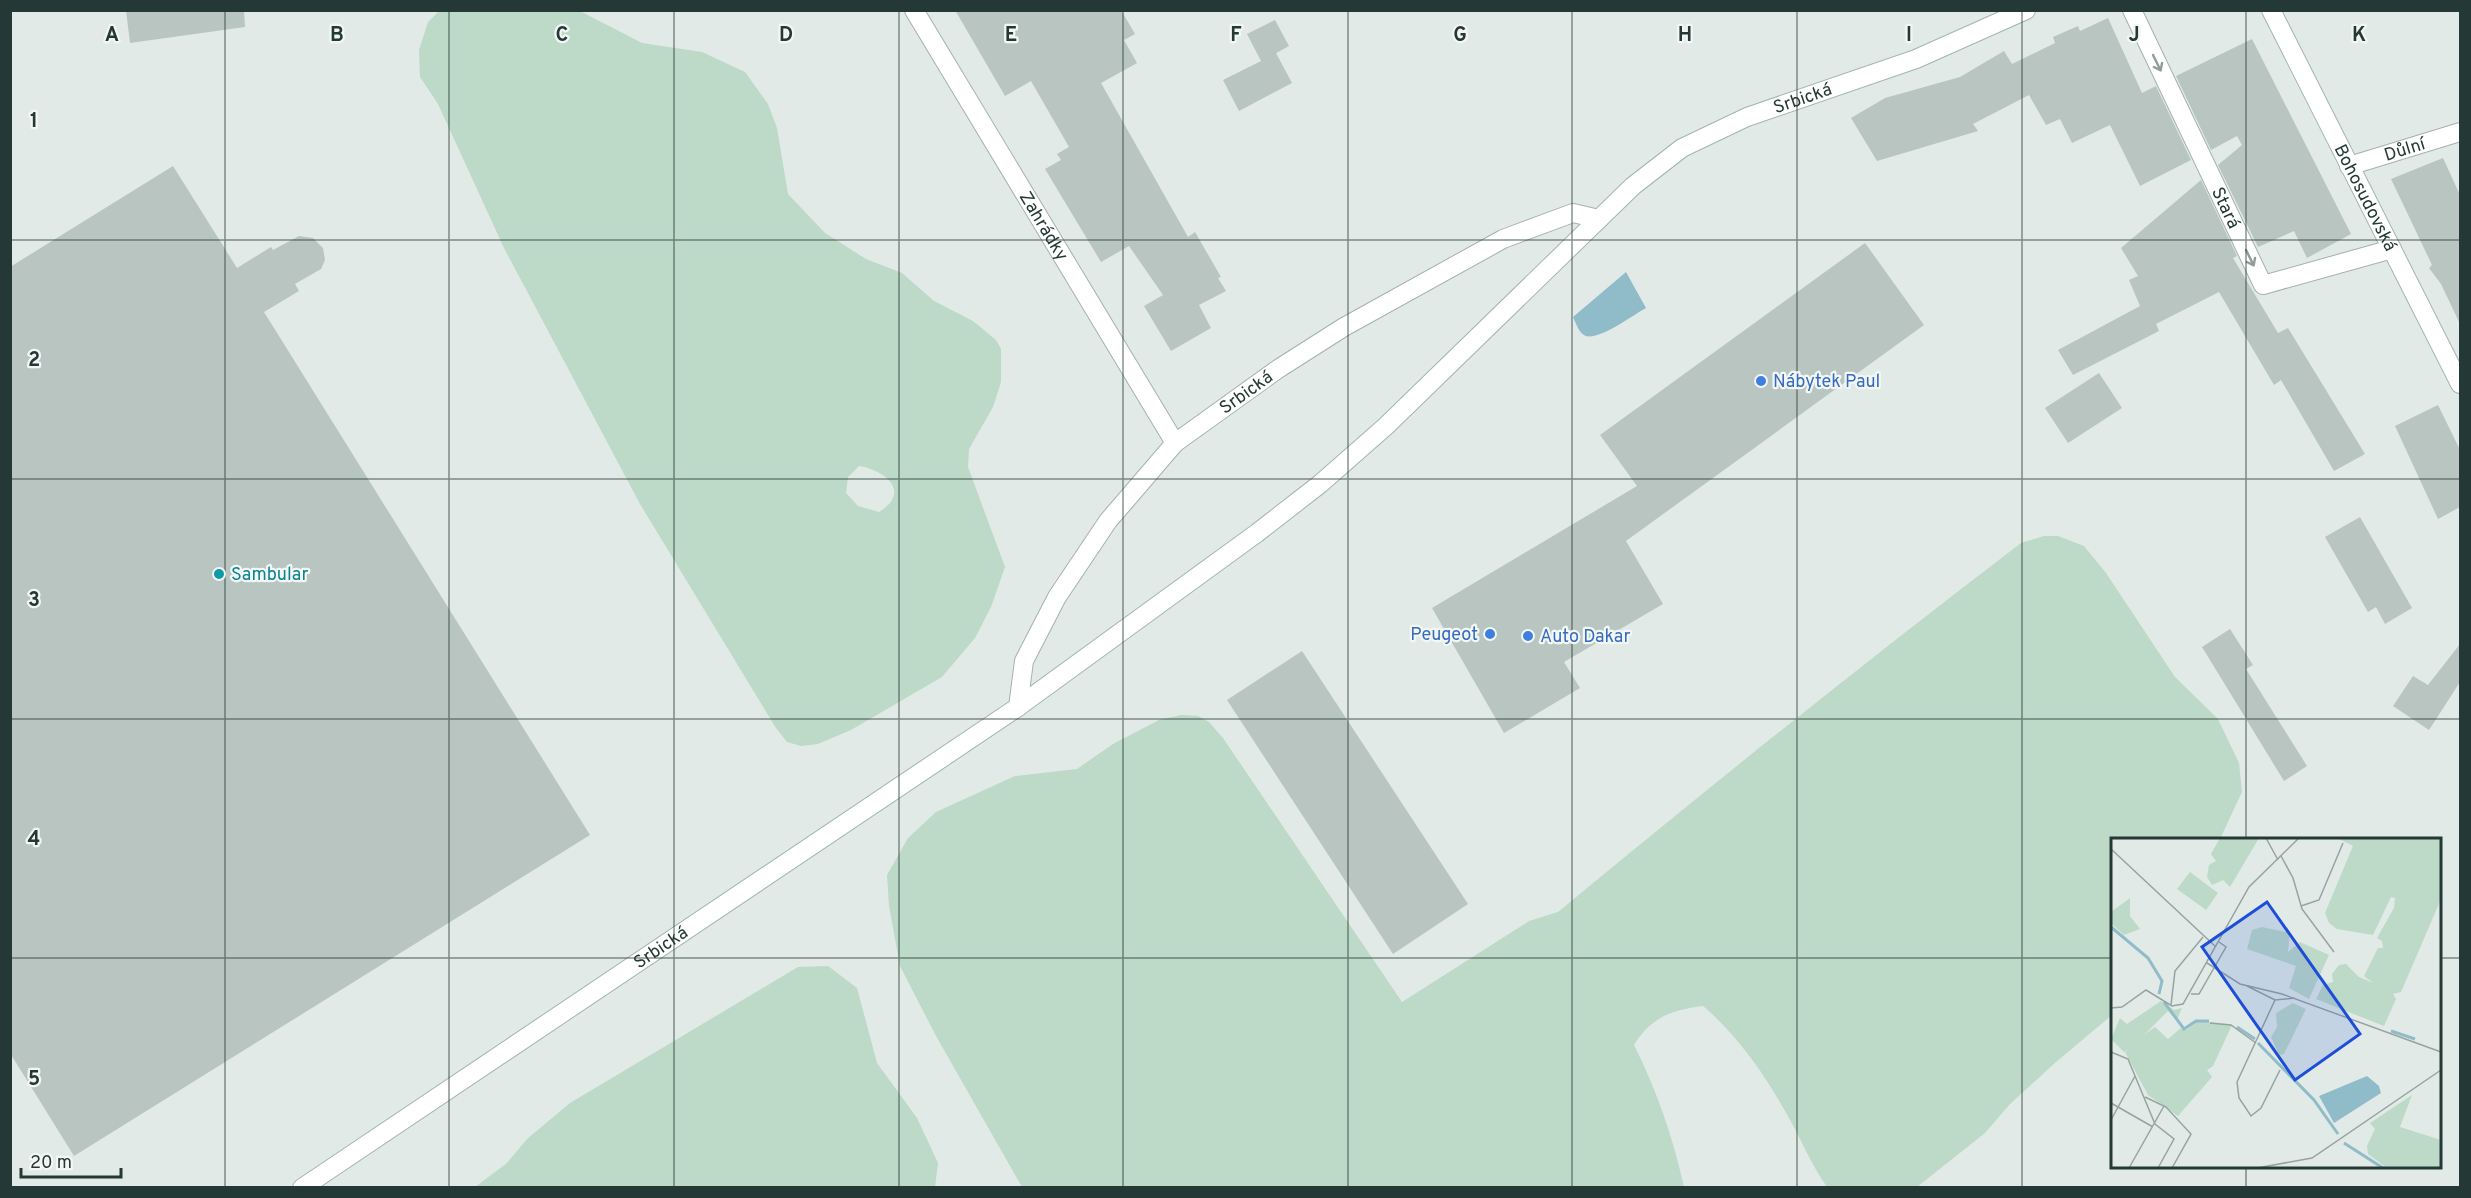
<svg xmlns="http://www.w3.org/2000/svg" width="2471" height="1198" viewBox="0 0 2471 1198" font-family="Overpass,sans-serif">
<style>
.green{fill:#bdd9c7;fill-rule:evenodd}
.water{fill:#90bcc9}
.building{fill:#b8c5c0}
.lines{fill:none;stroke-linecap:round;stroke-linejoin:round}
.street-casing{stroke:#a5b1ae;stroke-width:20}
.secondary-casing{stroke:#a2b5af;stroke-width:20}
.street{stroke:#fff;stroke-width:18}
.secondary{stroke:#fff;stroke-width:18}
.oneway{stroke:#929c9a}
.grid{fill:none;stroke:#243935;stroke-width:1.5;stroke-opacity:0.55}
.shop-dot{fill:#3f7fe0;stroke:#f2f7f5;stroke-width:2}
.culture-dot{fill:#0f9aa8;stroke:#f2f7f5;stroke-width:2}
.labels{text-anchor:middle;stroke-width:4.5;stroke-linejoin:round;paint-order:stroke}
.street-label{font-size:18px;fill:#243935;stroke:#f2f7f5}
.shop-label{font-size:18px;fill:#366cbe;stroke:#f2f7f5;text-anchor:start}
.culture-label{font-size:18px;fill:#0d838f;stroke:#f2f7f5;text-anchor:start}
.inset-river{fill:none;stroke:#90bcc9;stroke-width:3}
.inset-road{fill:none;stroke:#96a3a0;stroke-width:1.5}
.view{fill:#1d4ed8;fill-opacity:0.15;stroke:#1d4ed8;stroke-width:3}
.inset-edge{fill:none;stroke:#243935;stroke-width:3}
.grid-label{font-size:20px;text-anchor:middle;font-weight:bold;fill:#243935;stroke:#f2f7f5;stroke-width:4.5;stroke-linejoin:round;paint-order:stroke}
</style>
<rect width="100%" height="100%" fill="#e2eae7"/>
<path class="green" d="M 578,10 L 642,43 L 702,52 L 745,72 L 768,104 L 777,128 L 788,194 L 825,233 L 866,259 L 902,273 L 934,301 L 973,321 L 996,340 L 1001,349 L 1001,382 L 993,407 L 969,449 L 968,467 L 1005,567 L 991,607 L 975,638 L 942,677 L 851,730 L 818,744 L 801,746 L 787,742 L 776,728 L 640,504 L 504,248 L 438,104 L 420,77 L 419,50 L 428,22 L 439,11 ZM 859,466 C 885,470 912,492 879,512 L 858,506 L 846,493 L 848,477 Z
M 2044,536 L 2058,536 L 2084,546 L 2106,573 L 2175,677 L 2218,719 L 2239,763 L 2242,792 L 2220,839 L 2112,840 L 2112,1015 L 2056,1062 L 2010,1104 L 1985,1133 L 1917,1187 L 1827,1187 C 1810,1163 1800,1136 1785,1111 C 1764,1073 1736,1034 1703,1006 C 1672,1010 1651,1017 1634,1045 C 1657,1091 1673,1137 1684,1187 L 1022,1187 L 936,1036 L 900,966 L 889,906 L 887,875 L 908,838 L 936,812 L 1015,776 L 1077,769 L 1113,744 L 1159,720 L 1181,715 L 1198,716 L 1209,722 L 1223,738 L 1402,1002 L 1529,921 L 1558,912 C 1710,786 1864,663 2021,543 Z
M 828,966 L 857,988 L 877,1063 L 917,1118 L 938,1163 L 935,1187 L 475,1187 L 507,1163 L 527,1139 L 570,1103 L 798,967 Z"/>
<path class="water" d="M 1626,272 L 1646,308 C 1633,315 1600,340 1586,336 C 1579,334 1576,323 1573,317 Z"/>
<path class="building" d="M 126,10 L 244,10 L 245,27 L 130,43 Z
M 955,10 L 1121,10 L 1135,34 L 1124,40 L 1137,63 L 1101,83 L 1188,237 L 1195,232 L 1221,277 L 1218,278 L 1226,291 L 1199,305 L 1211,328 L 1171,351 L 1144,306 L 1163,295 L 1129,246 L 1101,262 L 1045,169 L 1061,160 L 1057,154 L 1069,147 L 1031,81 L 1005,96 Z
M 2108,18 L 2142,93 L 2156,86 L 2191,160 L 2140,186 L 2110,125 L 2072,143 L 2060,119 L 2046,125 L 2029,95 L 1973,124 L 1978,131 L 1877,161 L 1851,118 L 1885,98 L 1960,77 L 2004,51 L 2012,64 L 2055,43 L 2053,37 L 2078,26 L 2080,31 Z
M 1275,20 L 1289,46 L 1271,56 L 1276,53 L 1292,83 L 1239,111 L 1223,80 L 1261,61 L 1247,34 Z
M 2252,39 L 2351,234 L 2307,258 L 2294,231 L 2258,247 L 2218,165 L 2242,145 L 2237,136 L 2211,150 L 2176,76 Z
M 2443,158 L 2460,195 L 2460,324 L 2441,284 L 2429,268 L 2432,265 L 2391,179 Z
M 173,166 L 237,268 L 271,247 L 273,250 L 299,236 L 313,238 L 323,248 L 325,260 L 321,269 L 295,284 L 299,291 L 264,312 L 590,835 L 74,1156 L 10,1053 L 10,267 Z
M 2201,180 L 2237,256 L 2233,258 L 2278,333 L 2288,328 L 2365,454 L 2334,471 L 2281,380 L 2274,385 L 2219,292 L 2156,324 L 2159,331 L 2073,375 L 2058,350 L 2140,306 L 2129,280 L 2138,276 L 2121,248 Z
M 1865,243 L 1924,325 L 1626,541 L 1663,604 L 1564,662 L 1580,688 L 1504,733 L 1432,608 L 1637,486 L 1600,435 Z
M 2099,373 L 2122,408 L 2068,443 L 2045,408 Z
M 2438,405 L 2460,450 L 2460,507 L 2438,519 L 2395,426 Z
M 2360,517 L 2412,608 L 2385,624 L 2376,607 L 2368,612 L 2325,537 Z
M 2230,629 L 2253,665 L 2246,669 L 2307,766 L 2284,781 L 2202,647 Z
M 2460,644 L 2460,682 L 2429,730 L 2393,706 L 2413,676 L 2428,685 Z
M 1302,651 L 1468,904 L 1393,954 L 1227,700 Z"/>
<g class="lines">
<g class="street-casing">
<g id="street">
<path id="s1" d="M 914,10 L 1175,443"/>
<path id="s2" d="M 2132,10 L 2263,285 L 2392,249"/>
<path id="s3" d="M 2349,166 L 2460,132"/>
<path id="s4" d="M 1018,707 L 1024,661 L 1057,597 L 1108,521 L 1175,443 L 1278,369 L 1344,327 L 1503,239 L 1573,213 L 1599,219"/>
</g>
</g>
<g class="secondary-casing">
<g id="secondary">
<path id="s5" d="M 2271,10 L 2460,384"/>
<path id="s6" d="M 302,1188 L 1018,707 L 1257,533 L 1320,484 L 1386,426 L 1633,186 L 1682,148 L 1747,117 L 1916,59 L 2026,10"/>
</g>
</g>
<use href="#street" class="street"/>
<use href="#secondary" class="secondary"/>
</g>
<defs><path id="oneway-shaft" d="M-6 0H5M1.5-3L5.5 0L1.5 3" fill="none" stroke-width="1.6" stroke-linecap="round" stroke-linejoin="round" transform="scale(1.5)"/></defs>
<g class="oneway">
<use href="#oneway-shaft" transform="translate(2157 63) rotate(64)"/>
<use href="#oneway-shaft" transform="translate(2250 258) rotate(64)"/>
</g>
<path class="grid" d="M 225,10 L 225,1188M 449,10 L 449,1188M 674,10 L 674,1188M 899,10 L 899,1188M 1123,10 L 1123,1188M 1348,10 L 1348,1188M 1572,10 L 1572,1188M 1797,10 L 1797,1188M 2022,10 L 2022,1188M 2246,10 L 2246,840M 10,240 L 2460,240M 10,479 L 2460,479M 10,719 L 2460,719M 10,958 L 2112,958M 2440,958 L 2460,958M 2246,1166 L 2246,1188"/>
<g class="shop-dot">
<circle cx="1761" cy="381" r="6"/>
<circle cx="1490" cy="634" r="6"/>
<circle cx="1528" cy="636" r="6"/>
</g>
<circle class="culture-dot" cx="219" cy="574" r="6"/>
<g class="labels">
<g class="street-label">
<text dy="6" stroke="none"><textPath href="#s6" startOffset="1863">Srbická</textPath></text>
<text dy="6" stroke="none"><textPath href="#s3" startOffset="58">Důlní</textPath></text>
<text dy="6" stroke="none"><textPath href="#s5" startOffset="210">Bohosudovská</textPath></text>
<text dy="6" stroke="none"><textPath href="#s2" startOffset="219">Stará</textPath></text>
<text dy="6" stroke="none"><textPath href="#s1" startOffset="252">Zahrádky</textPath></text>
<text dy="6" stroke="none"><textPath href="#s4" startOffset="400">Srbická</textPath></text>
<text dy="6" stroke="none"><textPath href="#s6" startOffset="432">Srbická</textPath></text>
</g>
<g class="shop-label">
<text x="1773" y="387">Nábytek Paul</text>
<text x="1478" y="640" text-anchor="end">Peugeot</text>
<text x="1540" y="642">Auto Dakar</text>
</g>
<g class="culture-label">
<text x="231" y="580">Sambular</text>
</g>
</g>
<g transform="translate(2111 838)">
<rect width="330" height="330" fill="#e2eae7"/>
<path d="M 109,0 L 148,0 L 119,49 L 112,42 L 101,47 L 96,39 L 98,27 L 105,23 L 100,16 ZM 226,0 L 330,0 L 330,61 L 290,154 L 282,156 L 285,161 L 273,188 L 205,161 L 212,147 L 222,144 L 221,136 L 228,127 L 235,126 L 248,139 L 262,145 L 253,138 L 267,110 L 272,110 L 271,103 L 266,100 L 283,70 L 284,60 L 280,59 L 262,97 L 226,91 L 218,85 L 214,75 L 242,8 ZM 79,34 L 107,55 L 95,72 L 66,51 ZM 19,60 L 19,78 L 29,91 L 13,97 L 0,85 L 0,74 ZM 151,89 L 179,95 L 177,114 L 189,104 L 218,117 L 198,161 L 178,150 L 185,128 L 136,111 L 141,92 ZM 50,163 L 63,172 L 71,170 L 66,182 L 57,173 L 33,197 L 44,189 L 57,201 L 70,190 L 75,192 L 87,183 L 121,187 L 102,228 L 96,232 L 101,239 L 67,278 L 37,257 L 14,214 L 20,210 L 13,214 L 0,201 L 9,180 L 16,186 ZM 182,165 L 195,171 L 173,216 L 168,217 L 160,199 L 166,189 L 165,175 ZM 301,257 L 289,289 L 330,302 L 330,330 L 276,330 L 257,316 L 256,308 L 264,291 L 259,285 Z" fill="#bdd9c7"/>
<path d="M 256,238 L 268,248 L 270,255 L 223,285 L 208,258 Z" fill="#90bcc9"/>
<path class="inset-river" d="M 0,89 L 37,120 L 51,143 L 48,156M 53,164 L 73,191 L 85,183 L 98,183M 126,189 L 144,201M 280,193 L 304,201M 147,205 L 203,262 L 227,296M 233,305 L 272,330"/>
<path class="inset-road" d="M 155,0 L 167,22M 0,11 L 105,109M 170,18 L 182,40 L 191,71 L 223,114M 190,68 L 208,62 L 232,5M 96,125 L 129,146 L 171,156 L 330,214M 136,148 L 164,162 L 184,160M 80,156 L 88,156 L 115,109 L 108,104M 164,162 L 126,244 L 128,260 L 140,278 L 150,270 L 169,232M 60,167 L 64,133 L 92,99M 0,170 L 11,169 L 35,152 L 61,168 L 72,166 L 138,49 L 188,0M 99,185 L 120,187 L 145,205M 0,214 L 17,221 L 44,286 L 63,301 L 47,330M 34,259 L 55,269 L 80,296 L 61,330M 0,265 L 42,289M 0,282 L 24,238M 18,330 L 53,268M 146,330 L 201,320 L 330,232"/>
<path class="view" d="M 156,64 L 249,196 L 184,242 L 91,109 Z"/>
<rect width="330" height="330" class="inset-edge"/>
</g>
<g class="grid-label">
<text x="112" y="41">A</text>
<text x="337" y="41">B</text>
<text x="562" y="41">C</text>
<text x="786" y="41">D</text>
<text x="1011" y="41">E</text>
<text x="1236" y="41">F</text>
<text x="1460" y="41">G</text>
<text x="1685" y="41">H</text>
<text x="1909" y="41">I</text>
<text x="2134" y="41">J</text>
<text x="2359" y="41">K</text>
<text x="34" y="127">1</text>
<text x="34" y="366">2</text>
<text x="34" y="606">3</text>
<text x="34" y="845">4</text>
<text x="34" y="1085">5</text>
</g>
<rect width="2471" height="1198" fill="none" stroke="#243935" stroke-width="24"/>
<path d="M21 1168v9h100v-9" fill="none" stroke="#243935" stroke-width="3"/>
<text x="30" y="1168" font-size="18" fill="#243935" stroke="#f2f7f5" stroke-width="4.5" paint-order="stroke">20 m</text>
</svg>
